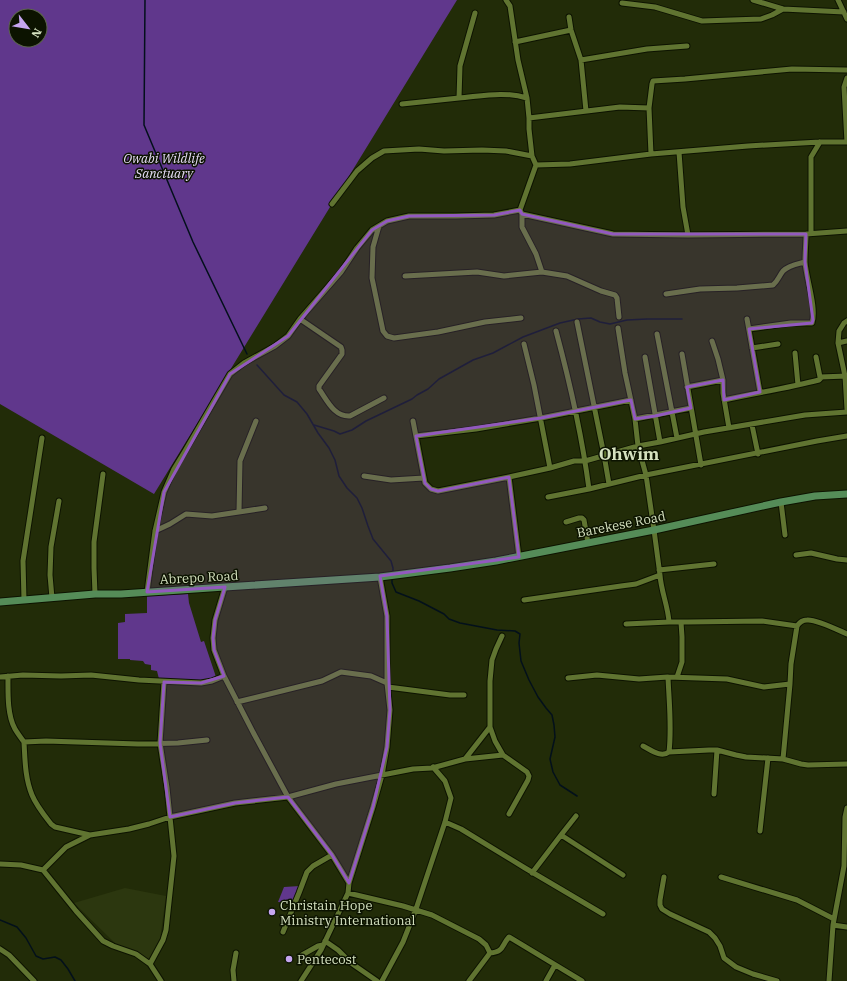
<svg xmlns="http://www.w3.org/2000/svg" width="847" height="981" viewBox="0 0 847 981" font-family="'IBM Plex Serif',serif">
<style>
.built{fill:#2c370f}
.green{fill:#60378c;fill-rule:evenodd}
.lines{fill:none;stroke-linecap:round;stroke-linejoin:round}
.stream{stroke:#03101b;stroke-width:1.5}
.minor-casing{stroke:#0d1301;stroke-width:7}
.secondary-casing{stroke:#0d1301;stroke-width:9}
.minor{stroke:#607431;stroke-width:5}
.secondary{stroke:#558c58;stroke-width:7}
.marked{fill:#9259bf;fill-opacity:0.2;stroke:#9259bf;stroke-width:3;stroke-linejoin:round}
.poi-dot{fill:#c6a6f0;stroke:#0c1300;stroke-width:1.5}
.labels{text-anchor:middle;stroke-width:3;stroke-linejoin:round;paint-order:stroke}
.park-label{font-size:13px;font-style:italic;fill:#e6dcf6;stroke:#0c1300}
.street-label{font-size:13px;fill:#d5e1bf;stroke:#0c1300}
.poi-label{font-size:13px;fill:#d5e1bf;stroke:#0c1300;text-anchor:start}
.district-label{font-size:17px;font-weight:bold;fill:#d5e1bf;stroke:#0c1300}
</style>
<rect width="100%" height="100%" fill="#222c08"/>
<path class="built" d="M 125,888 L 166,896 L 160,939 L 151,960 L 118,946 L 74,903 Z"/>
<path class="green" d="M 0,0 L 457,0 L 154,494 L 0,404 ZM 16,16 L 40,16 L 40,40 L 16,40 Z
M 188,594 L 189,603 L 201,642 L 204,641 L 216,677 C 204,683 173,680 159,679 L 157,671 L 151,670 L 151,665 L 145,664 L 143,661 L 130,660 L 130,659 L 118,659 L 118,623 L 125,622 L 125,614 L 147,613 L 147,596 Z
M 300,886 L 292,903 L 278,902 L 284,887 Z"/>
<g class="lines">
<path class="stream" d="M 145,0 L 144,125 L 193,242 L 247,354
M 257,365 L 284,395 L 297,402 L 307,414 L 318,433 L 329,448 L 335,460 L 339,476 L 347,488 L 357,498 L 362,508 L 368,526 L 373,539 L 391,561 L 393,568 L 393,573
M 314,425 L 334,431 L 340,434 L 352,430 L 366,421 L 412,399 L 417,395 L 428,389 L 439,379 L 473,360 L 493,353 L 523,337 L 560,323 L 578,319 L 591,318 L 600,322 L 610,324 L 627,320 L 647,319 L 682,319
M 392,579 L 392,583 L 396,592 L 419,601 L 444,614 L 449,619 L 460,623 L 497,630 L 515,631 L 520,634 L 519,643 L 521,661 L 529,680 L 538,697 L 546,708 L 552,715 L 554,725 L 555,737 L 550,759 L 553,772 L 560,785 L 577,796
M 0,920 L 17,927 L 26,938 L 36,956 L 43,959 L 55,957 L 61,960 L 68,969 L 75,981"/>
<g class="minor-casing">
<path id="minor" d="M 506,0 L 510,6 L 518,60 L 527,98
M 753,0 L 783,9 L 844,12
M 838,0 L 847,19
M 622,3 L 655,7 L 702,21 L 761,19 L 772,15 L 783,9
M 475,13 L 460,66 L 459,98 C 482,96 505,91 527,98 L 529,118 L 529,129 L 532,156 L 536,165 L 570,164 L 651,154 L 748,146 L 820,142 L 847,142
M 569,17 L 571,30 L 581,60 L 586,111
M 515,42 L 571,30
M 581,60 L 647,49 L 687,46
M 847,78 L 844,87 L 847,142
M 402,104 L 459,98
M 529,118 L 620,107 L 649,108
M 679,152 L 683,207 L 688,235
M 651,154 L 649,108 L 652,84 L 653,81 L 685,79 L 792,69 L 847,70
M 332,204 L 357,171 L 372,158 L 384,151 L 419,149 L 444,151 L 482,150 L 506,151 L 532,156
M 522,214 L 613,234 L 688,235 L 806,234 L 847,231
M 379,226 L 373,247 L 372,278 L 383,331 L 387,336 L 394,338 L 438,332 L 485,322 L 521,318
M 811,233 L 811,157 L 820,142
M 542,272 L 567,276 L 601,291 L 615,295 L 617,298 L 619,317
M 405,276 L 477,272 L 504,276 L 542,272 L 536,254 L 522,227 L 522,214 L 520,210 L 536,165
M 666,294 L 700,289 L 737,288 L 773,285 C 778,281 779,276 783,271 C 789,265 798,264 805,262
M 300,319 L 341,347 L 342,350 L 342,354 L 319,386 L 319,389 C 327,400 334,417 350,416 L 384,398
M 747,319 L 760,392
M 847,321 L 844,323 L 839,331 L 838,343 L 845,376 L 847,409
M 577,322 L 604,455 L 609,484
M 749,329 L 791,323 L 812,323 C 817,308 806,278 805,262 C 805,252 806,243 806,234
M 556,331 C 570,383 582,436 589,489
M 657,334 L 677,438
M 712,341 L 718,359 L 723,380 L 723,393 L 729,428
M 838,343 L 847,341
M 524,344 L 534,385 L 550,468
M 752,348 L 778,344
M 795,353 L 798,385
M 682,354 L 701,465
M 645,357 L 660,442
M 816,357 L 820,377 L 847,376
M 687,387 L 723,380
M 724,400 C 756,393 788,388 819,380 L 821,378
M 635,419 L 691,408
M 413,421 L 425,483 L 431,489 L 438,491 L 509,477 L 550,468 L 574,461 L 585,461 L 638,446 L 660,442 L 704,432 L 805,415 L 847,412
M 752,425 L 758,454
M 416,436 L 476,429 L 541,418 L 631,400
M 364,476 L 391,480 L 424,478
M 509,477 L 519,557
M 548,497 L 589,489 L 646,475 L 817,441 L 847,436
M 781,502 L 785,535
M 239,512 L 240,461 L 256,421
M 566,522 L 579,518 L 582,518 L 584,520 L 588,543
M 155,531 L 170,524 L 186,514 L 212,516 L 265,508
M 796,555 L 811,553 L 837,559 L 847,560
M 659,570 L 714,564
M 660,575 C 661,591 668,606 669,622
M 225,587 L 215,620 L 213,638 L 214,650 L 224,676 L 254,734 L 288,797 L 332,855 L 349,883 L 348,893 L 321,950 L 301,981
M 147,592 L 155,531 L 164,492 L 174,469 L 185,451 L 230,374 L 244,363 L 275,346 L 288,336 L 300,319 L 341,272 L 357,248 L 372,230 L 387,221 L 409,216 L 456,216 L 494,215 L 520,210
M 95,594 L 94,568 L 94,542 L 103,474
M 52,598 L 50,575 L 51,547 L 59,501
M 24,600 L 23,561 L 42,438
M 524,600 L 621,586 L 636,584 L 660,575 L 654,530 L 646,475 L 638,446 L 635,419 L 625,373 L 618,328
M 626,624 L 669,622 L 688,622 L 762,621 L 797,626
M 8,676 C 8,692 7,715 15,729 C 18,734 21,738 24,742 L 46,741 L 138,744 L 178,743 L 207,740
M 0,677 L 23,675 L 61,676 L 91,675 L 139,680 L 201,683 L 212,681 L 224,676
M 668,677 C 669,702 672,727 669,752
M 677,677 L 682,662 L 682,637 L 681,622
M 568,678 L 597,675 L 639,679 L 668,677 L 727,679 L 764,687 L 790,684 L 791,664 L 797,626 C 799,623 802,620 807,620 C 816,619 838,630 847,634
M 388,687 L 450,695 L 464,695
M 237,702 L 322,681 L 341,672 L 371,676 L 387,683
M 490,727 L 495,741 L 503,755
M 24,742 C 25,760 25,778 32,795 C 36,805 44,815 51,824 L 55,827 L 90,835
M 643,746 C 651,750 661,758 669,752 L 709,750 L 717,750 L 736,755 L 746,757 L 783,759 L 801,764 L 808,765 L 847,764
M 465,759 L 503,755 L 527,772 L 529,776 L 528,780 L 509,814
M 783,759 L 790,684
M 714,794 L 717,750
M 445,822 L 461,829 L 525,868 L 603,914
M 760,831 L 768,758
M 561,835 L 623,875
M 0,864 L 21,865 L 43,870 L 66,847 L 90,835 L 129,829 L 149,824 L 170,817 L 235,803 L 288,797 L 336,784 L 413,769 L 432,768 L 465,759 L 490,727 L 490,681 L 492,660 L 496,649 L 502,636
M 43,870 L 76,911 L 103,941 L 113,946 L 136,954 L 150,964 L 163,940 L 166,930 L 174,856 L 167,788 L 160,743 L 164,682
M 532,873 L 561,835 L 576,816
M 664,877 L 660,900 L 660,905 L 662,909 L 670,914 L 709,932 L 715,938 L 720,946 L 724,958 L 736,967 L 753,974 L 777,981
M 721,877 L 797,900 L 834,919
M 349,883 L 373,807 L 382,775 L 387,747 L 390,710 L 387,683 L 387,616 L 380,577
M 348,893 L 403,906 L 432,915 L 479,939 L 486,945 L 490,953
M 833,925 L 847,927
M 283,932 L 299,893 L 307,872 L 313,866 L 332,855
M 325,941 L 338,950 L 351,963 L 377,981
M 0,949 L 9,955 L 34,981
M 302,955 L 318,946 L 323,945
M 150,964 L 161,981
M 234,981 L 233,970 L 236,953
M 382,981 L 403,942 L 416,909 L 445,822 L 451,798 L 445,781 L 433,767
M 469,981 L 490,953 C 504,952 501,946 509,937 L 582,981
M 546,981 L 555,965
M 829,981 L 833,925 L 844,866 L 845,817 L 847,808"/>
</g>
<g class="secondary-casing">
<path id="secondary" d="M 0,602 L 95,594 L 121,594 L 225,587 L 380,577 L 450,568 L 496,561 L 654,530 L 781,502 L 815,496 L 847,494"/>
</g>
<use href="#minor" class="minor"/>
<use href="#secondary" class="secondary"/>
</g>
<path class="marked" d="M 520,210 L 522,214 L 613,234 L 806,234 L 805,262 L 813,320 L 812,323 L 749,329 L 760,392 L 724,400 L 723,380 L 687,387 L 691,408 L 655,416 L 635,419 L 631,400 L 541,418 L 416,436 L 425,483 L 431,489 L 438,491 L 509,477 L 519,557 L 380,576 L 387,616 L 390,710 L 387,747 L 373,807 L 349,883 L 332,855 L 288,797 L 235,803 L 170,817 L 160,743 L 164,682 L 201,683 L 224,676 L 214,650 L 213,638 L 215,620 L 225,587 L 147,592 L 164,492 L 230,374 L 288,336 L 372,230 L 387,221 L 409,216 L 494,215 Z"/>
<g class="poi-dot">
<circle cx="272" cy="912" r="4"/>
<circle cx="289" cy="959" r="4"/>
</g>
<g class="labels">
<g class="park-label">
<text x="164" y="163">Owabi Wildlife<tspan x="164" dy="15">Sanctuary</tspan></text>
</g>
<g class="street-label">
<text transform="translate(621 524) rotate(-11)" y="5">Barekese Road</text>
<text transform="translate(199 577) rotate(-3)" y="5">Abrepo Road</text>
</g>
<g class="poi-label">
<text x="280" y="910">Christain Hope<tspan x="280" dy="15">Ministry International</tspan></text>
<text x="297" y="964">Pentecost</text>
</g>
<g class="district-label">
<text x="629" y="460">Ohwim</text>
</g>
</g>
<g transform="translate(28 28) rotate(121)"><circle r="19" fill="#0c1300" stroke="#5c654c"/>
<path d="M0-3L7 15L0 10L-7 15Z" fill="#c6a6f0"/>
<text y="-6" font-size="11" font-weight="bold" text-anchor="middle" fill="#d5e1bf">N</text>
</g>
</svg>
